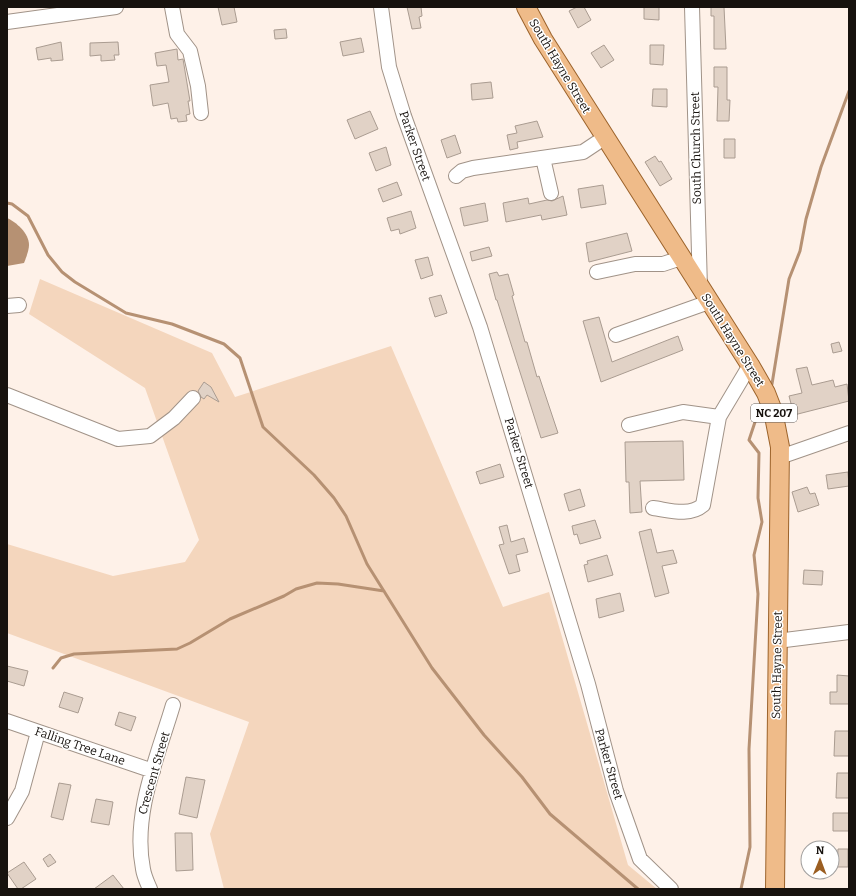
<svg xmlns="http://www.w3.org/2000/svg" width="856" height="896" viewBox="0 0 856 896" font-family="Bitter,serif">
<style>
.green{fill:#f4d6bd}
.water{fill:#b69173}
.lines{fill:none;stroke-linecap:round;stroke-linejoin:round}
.stream{stroke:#b69173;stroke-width:3}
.building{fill:#e1d2c6;stroke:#aa9c91}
.minor-casing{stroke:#a19388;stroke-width:16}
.major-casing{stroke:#9c632b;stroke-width:20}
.minor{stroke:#fff;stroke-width:14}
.major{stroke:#efbb89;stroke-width:18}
.labels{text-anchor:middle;stroke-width:3;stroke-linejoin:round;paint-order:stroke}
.shield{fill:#fff;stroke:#5d5956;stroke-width:1}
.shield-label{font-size:11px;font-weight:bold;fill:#17120e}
.street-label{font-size:12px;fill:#17120e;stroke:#fff}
</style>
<rect width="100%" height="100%" fill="#fef1e8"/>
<path class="green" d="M 40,279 L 212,353 L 235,397 L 391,346 L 503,607 L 549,592 L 628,865 L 657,889 L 224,889 L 210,834 L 249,722 L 7,633 L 7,544 L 113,576 L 185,562 L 199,540 L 145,388 L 29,314 Z"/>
<path class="water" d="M 7,218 C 16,222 29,233 29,245 C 29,250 26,258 24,263 L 7,266 Z"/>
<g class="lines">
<path class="stream" d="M 7,203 L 12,204 L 28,216 L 48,255 L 62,272 L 75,282 L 126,313 L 172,324 L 224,344 L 240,358 L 263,427 L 314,475 L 334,498 L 346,516 L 367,564 L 432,668 L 484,735 L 522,777 L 550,814 L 638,889
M 772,384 L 789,279 L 800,251 L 806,219 L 821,167 L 849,91
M 53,668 L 61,658 L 74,654 L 177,649 L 190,643 L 230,619 L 284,596 L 296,589 L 317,583 L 338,584 L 384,591
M 741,889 L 750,847 L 749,749 L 758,594 L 754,555 L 762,522 L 758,498 L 759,453 L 749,440 L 761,404"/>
</g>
<path class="building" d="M 218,7 L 234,7 L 237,22 L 222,25 Z
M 407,7 L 421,7 L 422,16 L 419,17 L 421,28 L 412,29 Z
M 577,7 L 584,7 L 591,20 L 578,28 L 569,11 Z
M 644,7 L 659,7 L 659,20 L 644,19 Z
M 711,7 L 724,7 L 726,49 L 714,49 L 714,16 L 711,16 Z
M 286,29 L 287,38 L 275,39 L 274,30 Z
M 361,38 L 364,52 L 343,56 L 340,42 Z
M 61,42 L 63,60 L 51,61 L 51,58 L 38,60 L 36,48 Z
M 118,42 L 119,55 L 114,55 L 115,60 L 101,61 L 101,55 L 90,56 L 90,43 Z
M 604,45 L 614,60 L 601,68 L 591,53 Z
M 650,45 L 664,45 L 663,65 L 650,64 Z
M 177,49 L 178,60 L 183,59 L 190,101 L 188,101 L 190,114 L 186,115 L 187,121 L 178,122 L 177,118 L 171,119 L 168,103 L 153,106 L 150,85 L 169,82 L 166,65 L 157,66 L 155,53 Z
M 714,67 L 727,67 L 727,100 L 730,100 L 729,121 L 717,121 L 718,87 L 714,87 Z
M 491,82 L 493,98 L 472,100 L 471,84 Z
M 653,89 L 667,89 L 667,107 L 652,106 Z
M 370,111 L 378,129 L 355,139 L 347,120 Z
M 537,121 L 543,137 L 517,142 L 518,148 L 510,150 L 507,135 L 517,133 L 515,126 Z
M 455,135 L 461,153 L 447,158 L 441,140 Z
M 724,139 L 735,139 L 735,158 L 724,158 Z
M 386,147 L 391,165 L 376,171 L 369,153 Z
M 655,156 L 659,162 L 661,161 L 672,179 L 660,186 L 645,162 Z
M 397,182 L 402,195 L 383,202 L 378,189 Z
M 603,185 L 606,204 L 581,208 L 578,189 Z
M 563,196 L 567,215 L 542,220 L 541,215 L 506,222 L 503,203 L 528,198 L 529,204 L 547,200 L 552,201 Z
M 485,203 L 488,221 L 464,226 L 460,208 Z
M 411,211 L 416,228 L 400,234 L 399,229 L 391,231 L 387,218 Z
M 627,233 L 632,251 L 589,262 L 586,243 Z
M 489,247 L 492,256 L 472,261 L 470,252 Z
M 428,257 L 433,275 L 421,279 L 415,260 Z
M 497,272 L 499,276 L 508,274 L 514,295 L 512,296 L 525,342 L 527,342 L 537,377 L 539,376 L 558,433 L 541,438 L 497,300 L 496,300 L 489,274 Z
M 441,295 L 447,313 L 435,317 L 429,298 Z
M 599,317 L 612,362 L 678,336 L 683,350 L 601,382 L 583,321 Z
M 839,342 L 842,351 L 833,353 L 831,344 Z
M 807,367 L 812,385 L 833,380 L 835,387 L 847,384 L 849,401 L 794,415 L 789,396 L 802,393 L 796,369 Z
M 204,382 L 211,387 L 219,402 L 207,395 L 204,399 L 201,397 L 198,391 Z
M 683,441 L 684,480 L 640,481 L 642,512 L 630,513 L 629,482 L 626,482 L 625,442 Z
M 500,464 L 504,477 L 480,484 L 476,472 Z
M 848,472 L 849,486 L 828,489 L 826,475 Z
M 807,487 L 810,494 L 815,493 L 819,505 L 798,512 L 792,492 Z
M 580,489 L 585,506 L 569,511 L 564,494 Z
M 595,520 L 601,538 L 580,544 L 577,534 L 574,535 L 572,526 Z
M 507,525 L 511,542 L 524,538 L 528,552 L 516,555 L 520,571 L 509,574 L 499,545 L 504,544 L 499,527 Z
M 651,529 L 657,553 L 673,550 L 677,563 L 662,566 L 669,593 L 655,597 L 639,532 Z
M 607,555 L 613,575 L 588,582 L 584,565 L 588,564 L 587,561 Z
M 804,570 L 823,571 L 822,585 L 803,584 Z
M 620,593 L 624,611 L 599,618 L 596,599 Z
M 7,666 L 28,671 L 24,686 L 7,681 Z
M 837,675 L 849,676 L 849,704 L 830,704 L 830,692 L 837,692 Z
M 64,692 L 83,698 L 78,713 L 59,707 Z
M 119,712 L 136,717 L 131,731 L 115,725 Z
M 835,731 L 849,731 L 849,756 L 834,756 Z
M 837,773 L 849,773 L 849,798 L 836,798 Z
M 186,777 L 205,780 L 197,818 L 179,814 Z
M 59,783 L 71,785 L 63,820 L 51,817 Z
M 96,799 L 113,802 L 109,825 L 91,822 Z
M 833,813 L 849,813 L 849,831 L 833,831 Z
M 175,833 L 192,833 L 193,870 L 176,871 Z
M 838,849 L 848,849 L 848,867 L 837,867 Z
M 50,854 L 56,862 L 48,867 L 43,859 Z
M 24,862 L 36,879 L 21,889 L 18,889 L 7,873 Z
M 113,875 L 124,889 L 94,889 Z"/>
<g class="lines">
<g class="minor-casing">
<path id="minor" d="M 172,7 L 177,34 L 190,51 L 198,86 L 201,113
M 381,7 L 389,67 L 404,116 L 480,327 L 588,684 L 616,791 L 640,859 L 671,889
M 692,7 L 700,288
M 7,22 L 116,7
M 543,158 L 551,193
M 456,176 L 462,171 L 473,168 L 583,152 L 604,138
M 597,272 L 635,264 L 663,264 L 681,258
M 7,306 L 19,305
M 616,335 L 709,302
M 7,395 L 118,439 L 150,436 L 174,418 L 193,398
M 629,425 L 683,412 L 719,417 L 750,365
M 780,457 L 849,433
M 653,508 C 669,510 689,517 703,505 L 719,417
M 777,641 L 849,632
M 7,721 L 153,771
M 7,818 L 22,791 L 38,732
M 150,889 C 147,882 144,876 143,869 C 132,814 158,756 173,705"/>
</g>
<g class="major-casing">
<path id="major" d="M 526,7 L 543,39 L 750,365 L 766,393 L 773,411 L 780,447 L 775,889"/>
</g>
<use href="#minor" class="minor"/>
<use href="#major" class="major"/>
</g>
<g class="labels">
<rect class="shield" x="751" y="404" width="46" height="18" rx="3"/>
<g class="shield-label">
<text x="774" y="417">NC 207</text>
</g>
<g class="street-label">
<text transform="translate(560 66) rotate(59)" y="4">South Hayne Street</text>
<text transform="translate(415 146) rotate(71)" y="4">Parker Street</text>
<text transform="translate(696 148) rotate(-91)" y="4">South Church Street</text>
<text transform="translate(733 340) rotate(58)" y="4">South Hayne Street</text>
<text transform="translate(519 453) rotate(73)" y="4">Parker Street</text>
<text transform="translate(777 665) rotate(-89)" y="4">South Hayne Street</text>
<text transform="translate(80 746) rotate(19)" y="4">Falling Tree Lane</text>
<text transform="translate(609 764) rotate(74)" y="4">Parker Street</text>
<text transform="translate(154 773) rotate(-74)" y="4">Crescent Street</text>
</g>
</g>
<rect width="856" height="896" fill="none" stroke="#17120e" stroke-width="16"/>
<g transform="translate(820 860) rotate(1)"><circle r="19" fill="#ffffff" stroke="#a2a09f"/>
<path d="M0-3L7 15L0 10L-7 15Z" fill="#9b5e21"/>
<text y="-6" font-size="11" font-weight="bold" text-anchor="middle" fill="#17120e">N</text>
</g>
</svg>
